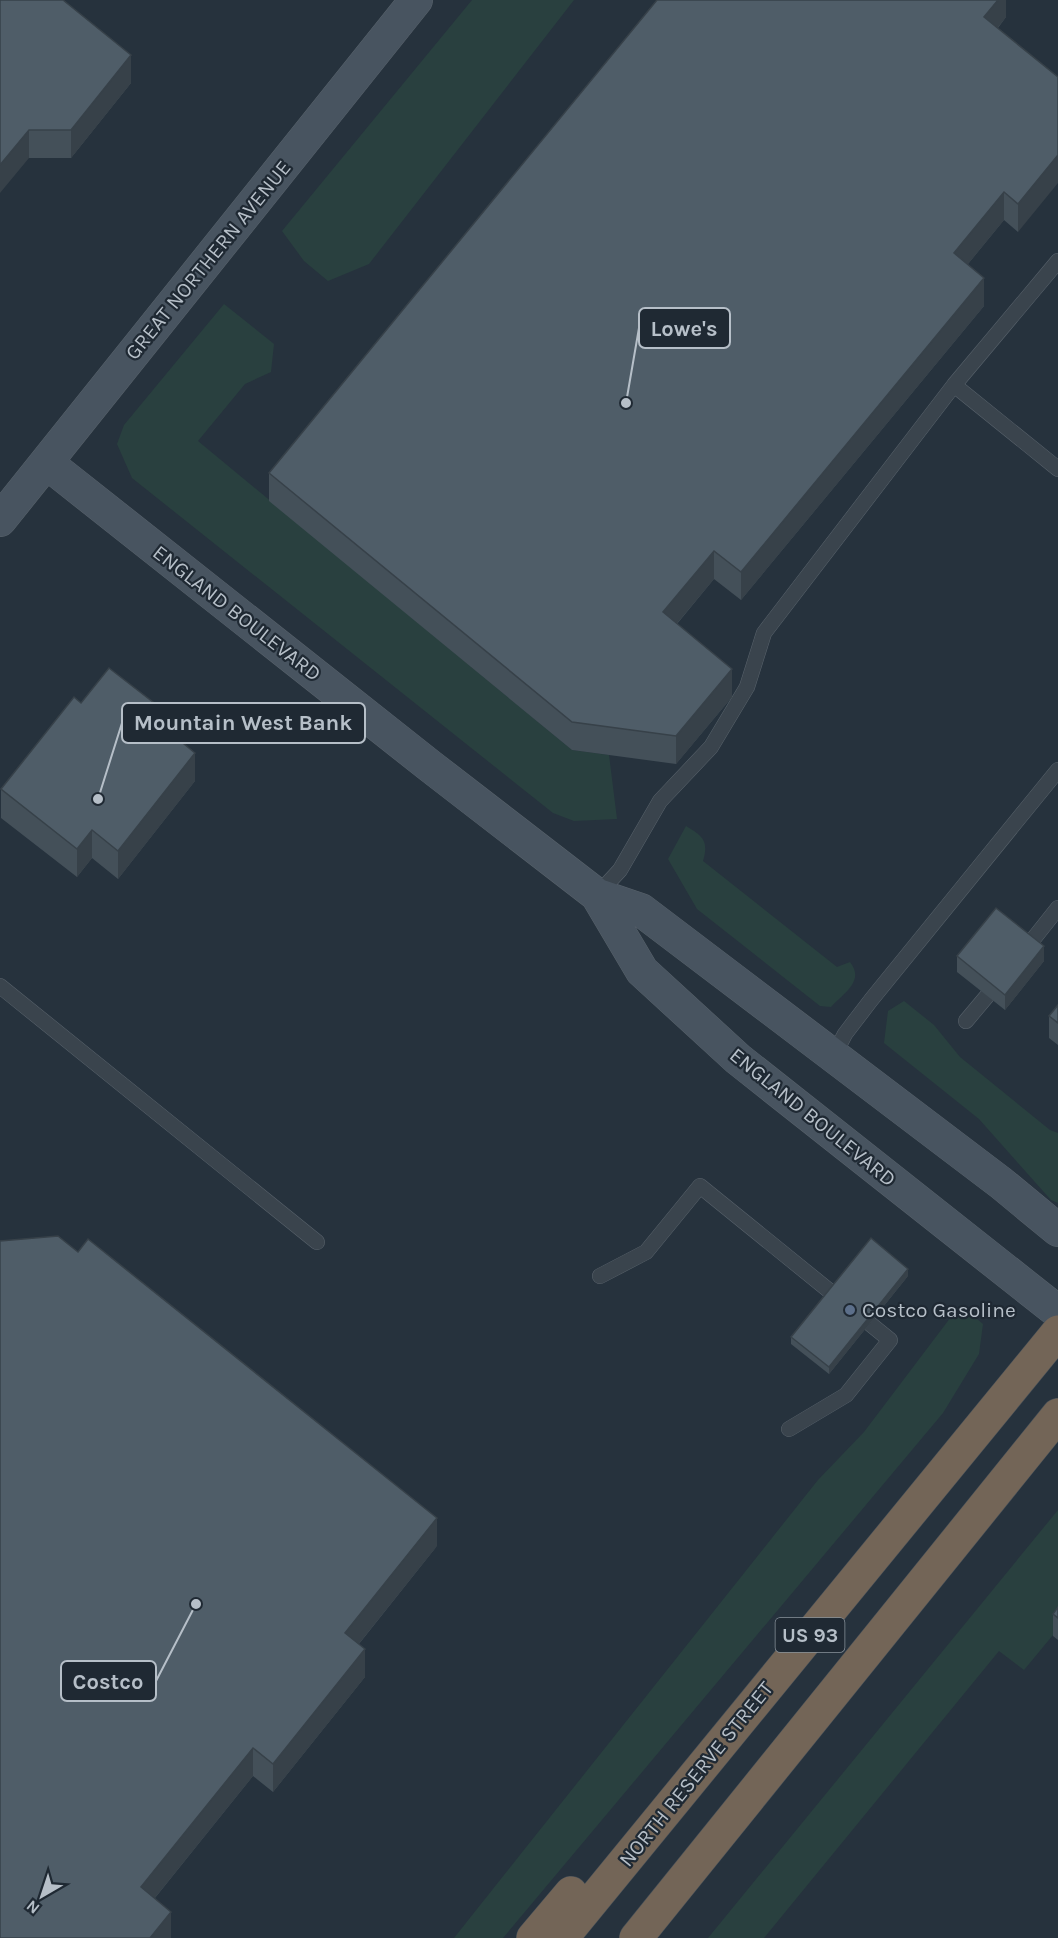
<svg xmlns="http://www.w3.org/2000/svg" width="1058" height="1938" viewBox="0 0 1058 1938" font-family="Karla,sans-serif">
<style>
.green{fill:#29403f}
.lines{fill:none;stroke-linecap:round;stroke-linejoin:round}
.lane-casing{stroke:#58626b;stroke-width:16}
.secondary-casing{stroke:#58626b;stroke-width:34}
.highway-casing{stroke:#454f58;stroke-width:34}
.lane{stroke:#3a444d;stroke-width:15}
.secondary{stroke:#485460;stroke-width:33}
.highway{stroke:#736557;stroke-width:33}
.wall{fill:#445059}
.shaded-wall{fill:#374149}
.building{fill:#4f5d68;stroke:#374149;stroke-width:1.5}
.service-dot{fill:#5c6f8a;stroke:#1f2933;stroke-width:2}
.labels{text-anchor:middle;stroke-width:4.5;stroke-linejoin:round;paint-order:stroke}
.shield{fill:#1f2933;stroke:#89929b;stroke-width:1.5}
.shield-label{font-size:20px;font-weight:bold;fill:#b6bfc8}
.street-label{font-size:21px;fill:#b6bfc8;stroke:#1f2933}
.poi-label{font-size:21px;fill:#b6bfc8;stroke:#1f2933;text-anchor:start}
.leader{fill:none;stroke:#b6bfc8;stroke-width:2}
.callout-dot{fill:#b6bfc8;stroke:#1f2933;stroke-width:2}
.callout{fill:#1f2933;stroke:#b6bfc8;stroke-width:2}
.callout-label{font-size:22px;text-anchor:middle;font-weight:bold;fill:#b6bfc8}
</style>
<rect width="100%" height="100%" fill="#26323d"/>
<path class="green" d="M 472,0 L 574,0 L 369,264 L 328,281 L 304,261 L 282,231 Z
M 224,304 L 274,344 L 271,372 L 245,384 L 198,441 L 572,750 L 609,755 L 617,819 L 574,821 L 553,813 L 132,478 L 117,444 L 124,425 Z
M 686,826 C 703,836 709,841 703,861 L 837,967 L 850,962 C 865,981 844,993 831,1007 L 820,1006 L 697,909 L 668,859 Z
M 904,1001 L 934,1025 L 960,1057 L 1050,1130 L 1058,1133 L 1058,1203 L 1051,1200 L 979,1119 L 884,1043 L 888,1011 Z
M 960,1305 L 983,1324 L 979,1354 L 943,1413 L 503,1938 L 454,1938 L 818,1480 L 864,1432 Z
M 1058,1510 L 1058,1629 L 1024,1670 L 999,1651 L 764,1938 L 708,1938 Z"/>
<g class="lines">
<g class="lane-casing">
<path id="lane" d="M 954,385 L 1058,469
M 597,895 L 620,870 L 660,801 L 711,747 L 747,687 L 764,633 L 954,385 L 1058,261
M 1027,947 L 1058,908
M 0,986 L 317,1242
M 966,1021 L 987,996
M 834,1055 L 845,1034 L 871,1000 L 1058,770
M 600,1276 L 646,1252 L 700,1186 L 890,1340 L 846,1395 L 789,1429"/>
</g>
<g class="secondary-casing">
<path id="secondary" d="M 47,463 L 430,766 L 597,895 L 641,910 L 1001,1183 L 1058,1230
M 0,520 L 416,0
M 597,895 L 642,971 L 738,1059 L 1058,1312"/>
</g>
<g class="highway-casing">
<path id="highway" d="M 533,1938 L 571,1893
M 562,1938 L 1058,1332
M 636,1938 L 1058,1415"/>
</g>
<use href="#lane" class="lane"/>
<use href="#secondary" class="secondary"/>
<use href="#highway" class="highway"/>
</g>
<path class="wall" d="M 0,0 L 131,83 L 71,158 L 29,158 Z
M 1006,0 L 1006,17 L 998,28 L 1058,77 L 1018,232 L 1004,220 L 968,264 L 984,306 L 741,600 L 714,579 L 677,624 L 732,697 L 676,764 L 572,750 L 269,501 L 269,473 Z
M 81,703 L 180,741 L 195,781 L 118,879 L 92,858 L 77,877 L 1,818 L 1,789 Z
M 957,956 L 1044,961 L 1005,1010 L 957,972 Z
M 1058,1005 L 1058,1045 L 1049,1038 L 1049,1016 Z
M 908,1276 L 829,1374 L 791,1344 L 791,1337 Z
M 437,1546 L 359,1644 L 365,1677 L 273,1792 L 253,1776 L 155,1898 L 171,1938 L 0,1938 Z
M 1058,1607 L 1058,1640 L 1053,1636 L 1053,1614 Z"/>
<path class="shaded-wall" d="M 998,0 L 1006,0 L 1006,17 L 984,45 L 984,17 Z
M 131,55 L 131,83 L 71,158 L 71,130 Z
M 29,130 L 29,158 L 0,193 L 0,165 Z
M 1058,155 L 1058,183 L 1018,232 L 1018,204 Z
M 1004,192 L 1004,220 L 954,281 L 954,253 Z
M 984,278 L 984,306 L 741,600 L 741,572 Z
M 714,551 L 714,579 L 663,640 L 663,612 Z
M 732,669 L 732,697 L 676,764 L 676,736 Z
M 180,723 L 180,752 L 172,734 Z
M 195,753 L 195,781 L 118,879 L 118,851 Z
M 92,830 L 92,858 L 77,877 L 77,849 Z
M 1044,946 L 1044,961 L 1005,1010 L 1005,995 Z
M 908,1269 L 908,1276 L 829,1374 L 829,1367 Z
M 437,1518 L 437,1546 L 345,1661 L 345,1633 Z
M 365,1649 L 365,1677 L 273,1792 L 273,1764 Z
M 253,1748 L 253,1776 L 141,1915 L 141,1887 Z
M 171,1912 L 171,1938 L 150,1938 Z"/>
<path class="building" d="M 0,0 L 63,0 L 131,55 L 71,130 L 29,130 L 0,165 Z
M 657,0 L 998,0 L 984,17 L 1058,77 L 1058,155 L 1018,204 L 1004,192 L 954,253 L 984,278 L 741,572 L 714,551 L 663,612 L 732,669 L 676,736 L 572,722 L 269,473 Z
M 109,668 L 180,723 L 172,734 L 195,753 L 118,851 L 92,830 L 77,849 L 1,789 L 74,697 L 81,703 Z
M 996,908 L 1044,946 L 1005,995 L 957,956 Z
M 1058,1005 L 1058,1023 L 1049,1016 Z
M 58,1236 L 78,1252 L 88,1239 L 437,1518 L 345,1633 L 365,1649 L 273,1764 L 253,1748 L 141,1887 L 171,1912 L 150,1938 L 0,1938 L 0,1241 Z
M 871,1238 L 908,1269 L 829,1367 L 791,1337 Z
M 1058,1607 L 1058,1618 L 1053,1614 Z"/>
<circle class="service-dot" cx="850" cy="1310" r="6"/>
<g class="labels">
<rect class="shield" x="775.5" y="1618" width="69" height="34" rx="4.5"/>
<g class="shield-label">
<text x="810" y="1642">US 93</text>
</g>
<g class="street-label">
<text transform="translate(208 260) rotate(-51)" y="7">GREAT NORTHERN AVENUE</text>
<text transform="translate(237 613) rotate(38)" y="7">ENGLAND BOULEVARD</text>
<text transform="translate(813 1117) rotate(39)" y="7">ENGLAND BOULEVARD</text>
<text transform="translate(696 1774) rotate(-51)" y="7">NORTH RESERVE STREET</text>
</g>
<g class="poi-label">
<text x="862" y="1317">Costco Gasoline</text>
</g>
</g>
<path class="leader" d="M626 403L639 328M98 799L122 723M196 1604L156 1681"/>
<g class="callout-dot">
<circle cx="626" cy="403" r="6"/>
<circle cx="98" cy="799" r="6"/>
<circle cx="196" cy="1604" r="6"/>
</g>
<g class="callout">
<rect x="639" y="308" width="91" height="40" rx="6"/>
<rect x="122" y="703" width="243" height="40" rx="6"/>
<rect x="61" y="1661" width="95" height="40" rx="6"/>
</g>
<g class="callout-label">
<text x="684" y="336">Lowe's</text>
<text x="243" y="730">Mountain West Bank</text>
<text x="108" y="1689">Costco</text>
</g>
<g transform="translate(42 1896) rotate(219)" stroke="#1f2933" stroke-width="4.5" paint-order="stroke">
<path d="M0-4.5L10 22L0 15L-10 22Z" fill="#b6bfc8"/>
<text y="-9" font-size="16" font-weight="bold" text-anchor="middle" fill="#b6bfc8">N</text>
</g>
</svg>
